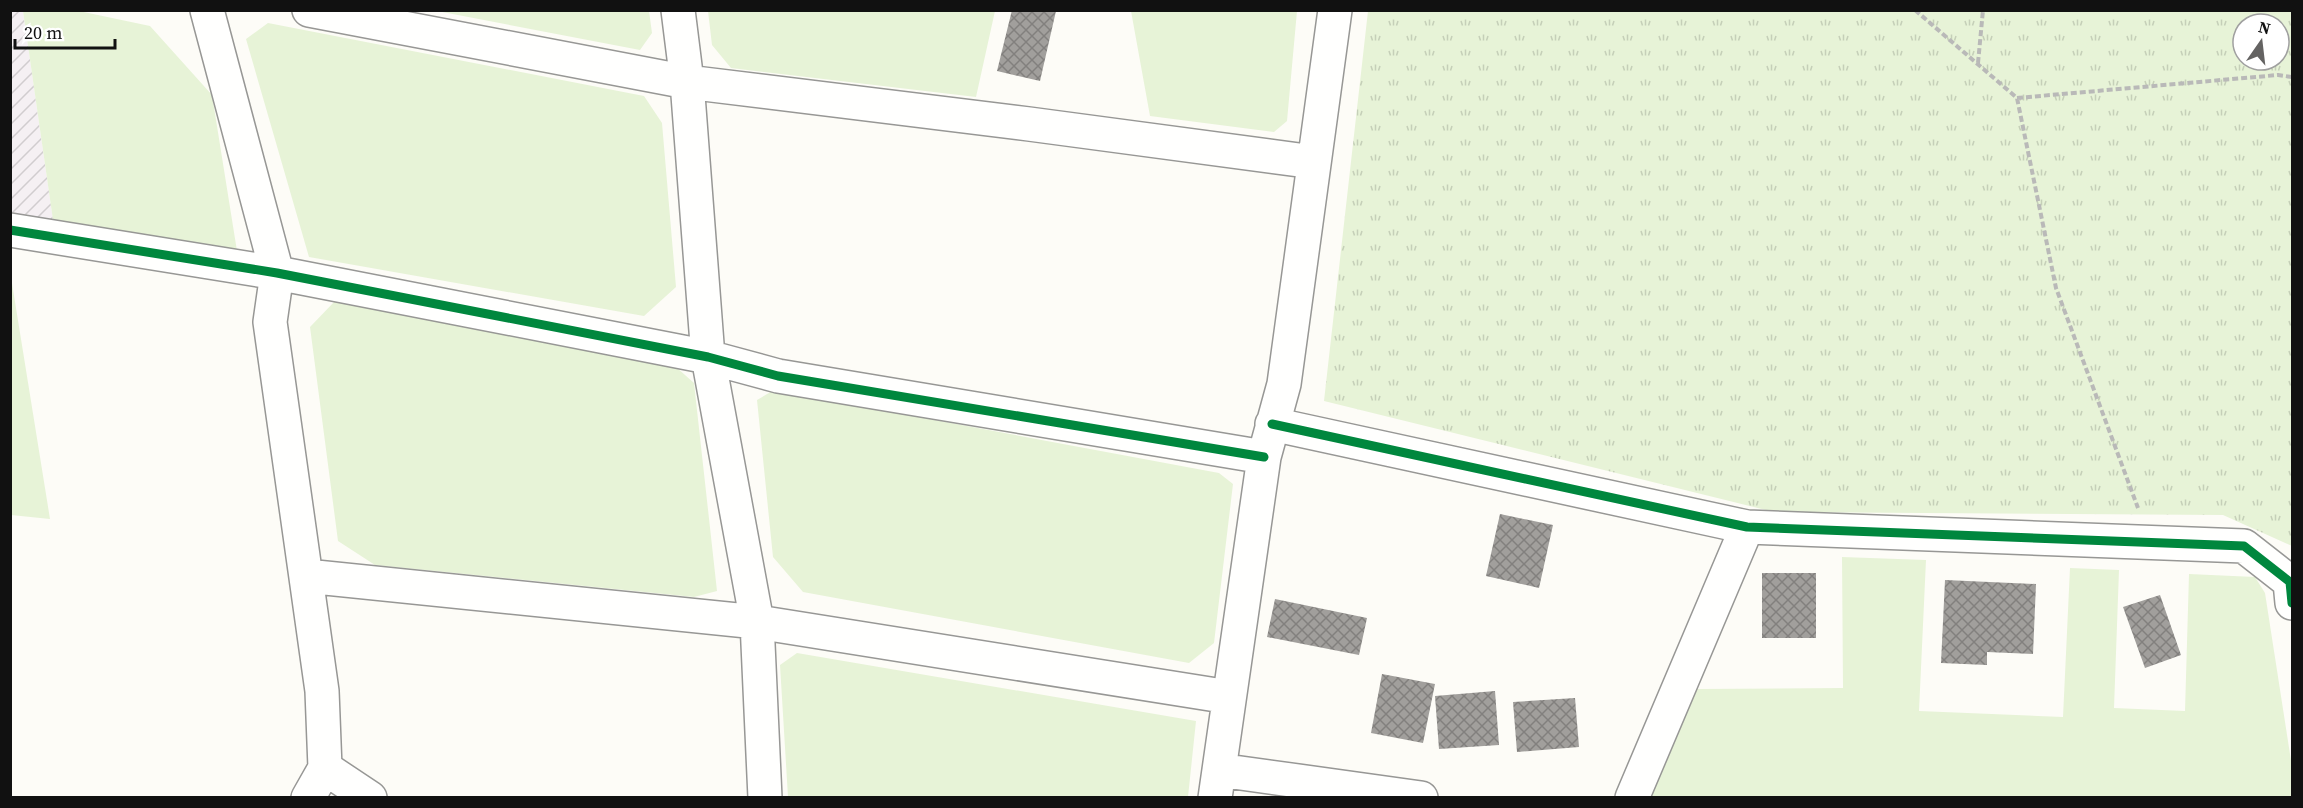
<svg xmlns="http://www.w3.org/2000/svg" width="2303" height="808" viewBox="0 0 2303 808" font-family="'Source Serif 4',serif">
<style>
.industrial{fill:url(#industrial-furrows)}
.grass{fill:#e7f3d7}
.park{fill:url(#park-tufts);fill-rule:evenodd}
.building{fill:url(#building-cross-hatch)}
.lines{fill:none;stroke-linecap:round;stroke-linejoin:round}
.minor-casing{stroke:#979795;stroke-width:36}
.path{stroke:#b9b9b8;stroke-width:4;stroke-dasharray:6 3;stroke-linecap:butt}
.minor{stroke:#fffffe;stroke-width:33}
.cycleway-casing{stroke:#fff;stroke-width:13}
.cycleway{stroke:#00873e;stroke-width:9}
</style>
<defs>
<pattern id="industrial-furrows" width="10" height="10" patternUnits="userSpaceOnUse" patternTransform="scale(1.5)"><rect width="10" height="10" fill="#f5f0f3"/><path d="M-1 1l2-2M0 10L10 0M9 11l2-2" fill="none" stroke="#d1cdcf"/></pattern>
<pattern id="park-tufts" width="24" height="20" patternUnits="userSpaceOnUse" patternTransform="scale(1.5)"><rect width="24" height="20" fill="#e7f3d7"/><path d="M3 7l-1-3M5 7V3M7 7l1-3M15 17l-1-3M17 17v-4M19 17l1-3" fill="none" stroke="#c5cfb8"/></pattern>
<pattern id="building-cross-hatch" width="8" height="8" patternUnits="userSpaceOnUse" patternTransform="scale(1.5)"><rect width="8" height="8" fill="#a19f9c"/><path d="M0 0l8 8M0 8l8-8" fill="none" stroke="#82807e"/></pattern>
</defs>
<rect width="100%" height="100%" fill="#fdfcf7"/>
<path class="industrial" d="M 10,11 L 23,11 L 53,220 L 11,212 Z"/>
<path class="grass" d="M 23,11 L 79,11 L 150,26 L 212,95 L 237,251 L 53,220 Z
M 437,11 L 649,11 L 652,33 L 640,50 Z
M 708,11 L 708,10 L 995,11 L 976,97 L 731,68 L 712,45 Z
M 1131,11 L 1297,11 L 1287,121 L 1274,132 L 1150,116 Z
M 268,23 L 644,96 L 662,123 L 676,287 L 644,316 L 309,257 L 246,39 Z
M 11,277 L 50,519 L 11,515 Z
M 335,301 L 676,367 L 694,383 L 717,591 L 694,597 L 375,565 L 338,541 L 310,327 Z
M 774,390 L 1219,473 L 1233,484 L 1214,643 L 1189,663 L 803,592 L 773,557 L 757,400 Z
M 1842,557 L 1926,560 L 1919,711 L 2063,717 L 2070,568 L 2119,570 L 2114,708 L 2185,711 L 2189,574 L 2255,577 L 2265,593 L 2292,767 L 2292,797 L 1651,797 L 1697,689 L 1843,688 Z
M 797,653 L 1196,721 L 1188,797 L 788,797 L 780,665 Z"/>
<path class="park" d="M 1368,11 L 2292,11 L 2292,546 L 2223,515 L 1774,512 L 1324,401 ZM 2243,24 L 2279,24 L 2279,60 L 2243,60 Z"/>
<path class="building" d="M 1012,10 L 1056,11 L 1040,81 L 997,71 Z
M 1500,514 L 1553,525 L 1539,588 L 1486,576 Z
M 1762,573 L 1816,573 L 1816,638 L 1762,638 Z
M 1945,580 L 2036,584 L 2033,654 L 1987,652 L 1987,665 L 1941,663 Z
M 2160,595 L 2181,655 L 2145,668 L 2123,607 Z
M 1275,599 L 1367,618 L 1359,655 L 1267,637 Z
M 1382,674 L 1435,684 L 1423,743 L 1371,733 Z
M 1495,691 L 1499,745 L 1439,749 L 1435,696 Z
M 1575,698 L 1579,747 L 1517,752 L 1513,702 Z"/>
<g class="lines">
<g class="minor-casing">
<path id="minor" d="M 207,10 L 277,273 L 270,322 L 322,691 L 325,768 L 308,798
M 309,10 L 687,82 L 1029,124 L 1314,162
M 678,10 L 687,82 L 708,357 L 757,622 L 765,798
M 10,230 L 277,273 L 708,357 L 778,376 L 1264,457
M 1272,424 L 1747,527 L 2244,546 L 2290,582 L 2292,603
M 306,576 L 757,622 L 1229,697
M 325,768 L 370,798
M 1219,770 L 1421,798
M 1215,798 L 1264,457 L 1284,384 L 1335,10
M 1632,798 L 1747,527"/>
</g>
<path class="path" d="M 1915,10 L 2017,98 L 2056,288 L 2138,508
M 1978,63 L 1983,10
M 2017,98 L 2278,75 L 2292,77"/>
<use href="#minor" class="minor"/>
<g class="cycleway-casing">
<path id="cycleway" d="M 10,230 L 277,273 L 708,357 L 778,376 L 1264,457
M 1272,424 L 1747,527 L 2244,546 L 2290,582 L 2292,603"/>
</g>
<use href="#cycleway" class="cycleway"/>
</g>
<rect width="2303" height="808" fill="none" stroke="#111111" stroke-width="24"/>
<g transform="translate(2261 42) rotate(14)"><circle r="28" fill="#ffffff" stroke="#a0a0a0" stroke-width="1.5"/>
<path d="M0-4.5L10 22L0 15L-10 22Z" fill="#646362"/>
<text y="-9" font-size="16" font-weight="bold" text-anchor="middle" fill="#111111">N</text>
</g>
<path d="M15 39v9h100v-9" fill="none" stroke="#111111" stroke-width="3"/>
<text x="24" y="39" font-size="18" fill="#111111" stroke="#ffffff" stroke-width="4.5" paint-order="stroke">20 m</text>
</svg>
